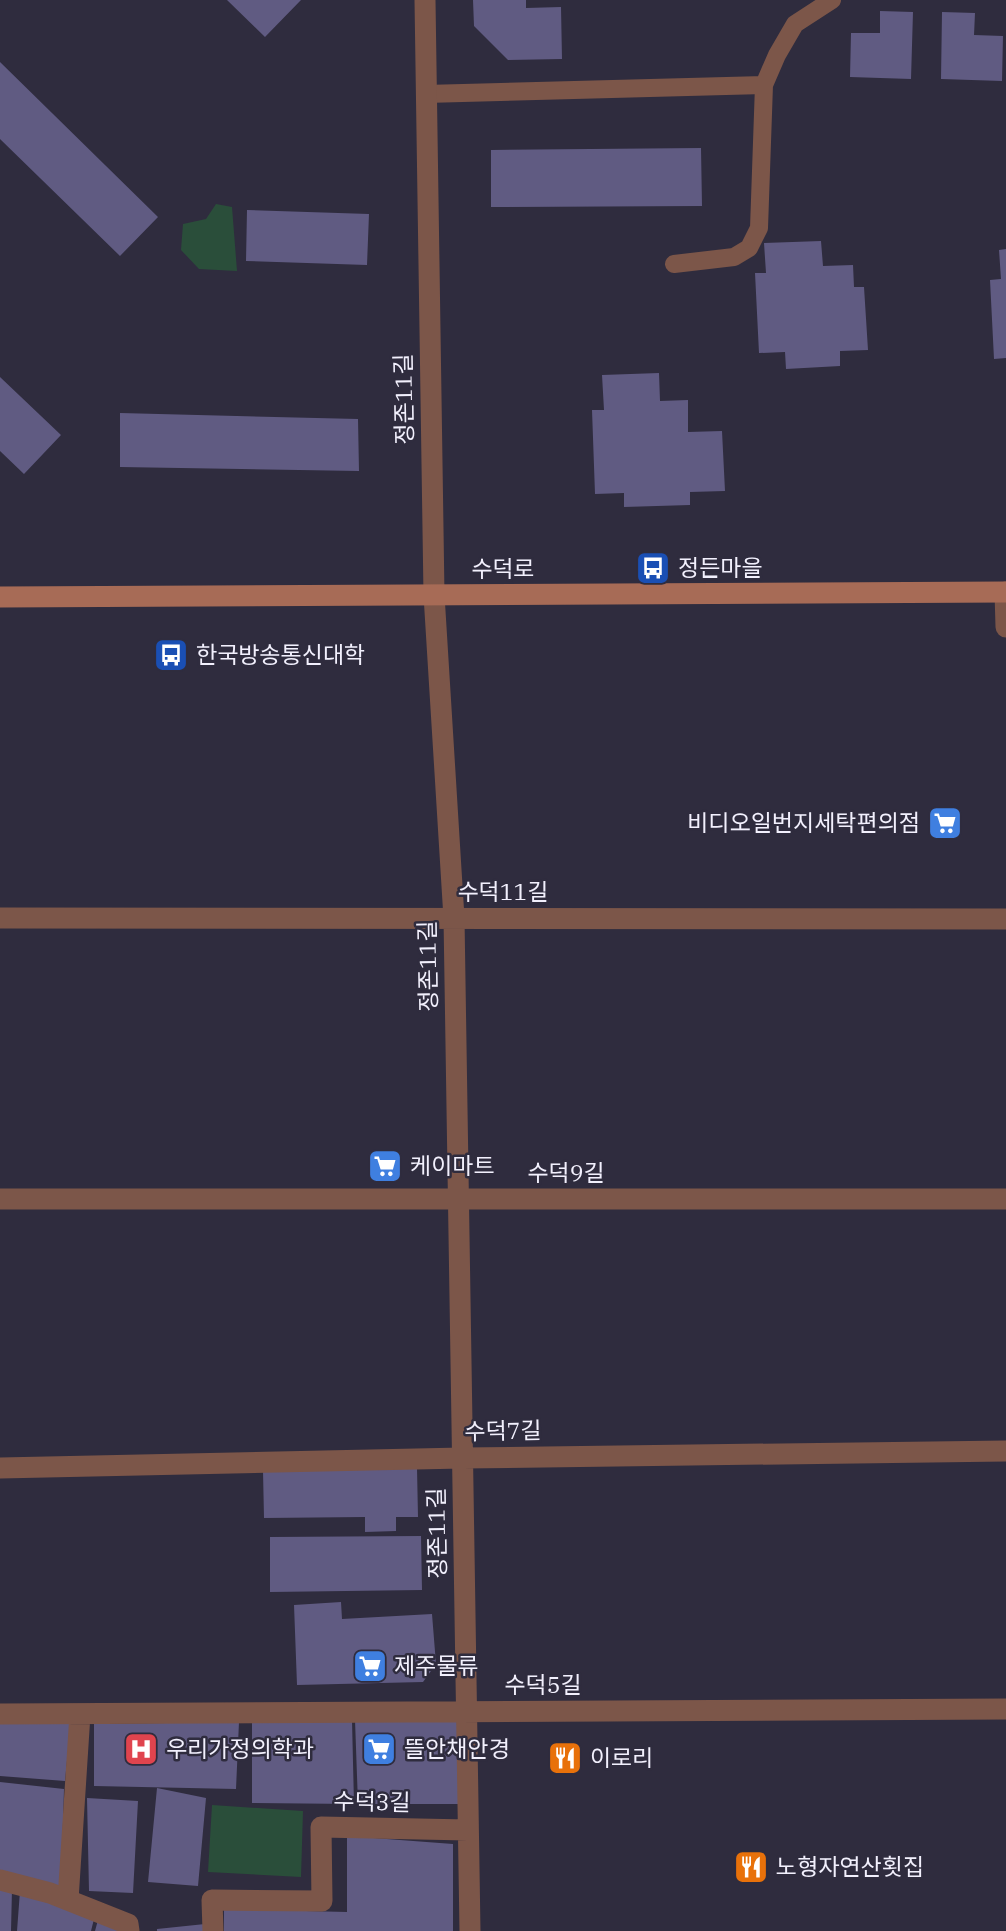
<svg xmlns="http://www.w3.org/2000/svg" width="1006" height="1931" viewBox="0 0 1006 1931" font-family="'IBM Plex Serif','Noto Sans KR',serif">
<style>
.green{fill:#2a4e3a}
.building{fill:#605b82}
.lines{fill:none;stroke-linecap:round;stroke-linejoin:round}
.lane{stroke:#7c5649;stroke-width:18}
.street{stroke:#7c5649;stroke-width:21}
.secondary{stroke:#a76b56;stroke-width:21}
.labels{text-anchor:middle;stroke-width:5;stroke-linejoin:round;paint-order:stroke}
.street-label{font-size:23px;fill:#f2f0fd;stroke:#2f2c3e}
.poi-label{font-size:23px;fill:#f2f0fd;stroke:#2f2c3e;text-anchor:start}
</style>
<rect width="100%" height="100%" fill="#2f2c3e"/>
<path class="green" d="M 216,204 L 232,207 L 237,271 L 199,269 L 181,250 L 183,224 L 206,219 Z
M 212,1805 L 303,1811 L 301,1877 L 208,1872 Z"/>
<path class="building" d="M 227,0 L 301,0 L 265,37 Z
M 473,0 L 526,0 L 526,8 L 561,7 L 562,59 L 508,60 L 474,26 Z
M 880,11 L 913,12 L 911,79 L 850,77 L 851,33 L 880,33 Z
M 942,12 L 975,13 L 974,35 L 1003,36 L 1002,81 L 941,79 Z
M 0,62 L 158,217 L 120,256 L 0,139 Z
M 701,148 L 702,206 L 491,207 L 491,150 Z
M 247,210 L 369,214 L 367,265 L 246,261 Z
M 821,241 L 823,266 L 853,265 L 854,287 L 864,287 L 868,350 L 840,351 L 840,366 L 786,369 L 785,352 L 759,353 L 755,273 L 766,273 L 764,243 Z
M 1006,249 L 1006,358 L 994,359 L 990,280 L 1001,279 L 999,250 Z
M 659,373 L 660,401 L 688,400 L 688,432 L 722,431 L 725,491 L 690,492 L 690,505 L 624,507 L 624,493 L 595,494 L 592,410 L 604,410 L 602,375 Z
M 0,377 L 61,435 L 24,474 L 0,451 Z
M 120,413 L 358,419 L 359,471 L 120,467 Z
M 417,1468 L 418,1517 L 396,1517 L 396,1531 L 365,1532 L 365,1517 L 264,1518 L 263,1471 Z
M 421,1536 L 422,1590 L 270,1592 L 270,1537 Z
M 341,1602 L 342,1619 L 432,1614 L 436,1664 L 423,1682 L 297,1685 L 294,1605 Z
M 252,1717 L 352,1720 L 354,1804 L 252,1803 Z
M 460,1719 L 466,1804 L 358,1804 L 355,1720 Z
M 71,1721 L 65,1781 L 0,1776 L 0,1724 Z
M 239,1722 L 236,1789 L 94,1786 L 94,1724 Z
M 0,1782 L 64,1789 L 61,1888 L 0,1871 Z
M 157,1788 L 206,1798 L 198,1886 L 148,1882 Z
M 87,1798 L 138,1801 L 133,1893 L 89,1891 Z
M 347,1836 L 453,1844 L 453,1931 L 224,1931 L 224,1909 L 347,1912 Z
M 0,1886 L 12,1889 L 11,1931 L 0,1931 Z
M 20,1891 L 94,1919 L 91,1931 L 17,1931 Z
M 98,1920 L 124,1931 L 95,1931 Z
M 205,1924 L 205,1931 L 157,1931 L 157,1929 Z"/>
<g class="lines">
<path class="lane" d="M 425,94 L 764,85
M 674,264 L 734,257 L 749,248 L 759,228 L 764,85 L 777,55 L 795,24 L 832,0"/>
<path class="street" d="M 425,0 L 434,595 L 454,918 L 470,1931
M 1005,592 L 1006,627
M 0,918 L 1006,919
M 0,1199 L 1006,1199
M 0,1468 L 462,1458 L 1006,1451
M 0,1714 L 1006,1709
M 0,1880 L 50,1893 L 128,1924 L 129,1931
M 68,1900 L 80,1714
M 213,1931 L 212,1900 L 322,1901 L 321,1827 L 468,1830"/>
<path class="secondary" d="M 0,597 L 1006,592"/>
</g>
<defs>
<g id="bus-square" transform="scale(1.75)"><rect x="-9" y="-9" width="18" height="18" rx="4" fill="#1a4fb4" stroke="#2f2c3e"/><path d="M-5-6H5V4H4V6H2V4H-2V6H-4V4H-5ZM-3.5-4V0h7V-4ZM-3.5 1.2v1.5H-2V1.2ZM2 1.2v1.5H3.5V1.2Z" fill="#fff"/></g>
<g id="supermarket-square" transform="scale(1.75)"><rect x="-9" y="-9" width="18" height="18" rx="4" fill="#3f7fe0" stroke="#2f2c3e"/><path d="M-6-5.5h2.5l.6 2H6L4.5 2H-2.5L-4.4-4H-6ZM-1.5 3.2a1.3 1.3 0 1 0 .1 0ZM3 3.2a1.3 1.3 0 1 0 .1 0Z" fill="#fff"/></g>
<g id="hospital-square" transform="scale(1.75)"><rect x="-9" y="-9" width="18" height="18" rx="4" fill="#e0444e" stroke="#2f2c3e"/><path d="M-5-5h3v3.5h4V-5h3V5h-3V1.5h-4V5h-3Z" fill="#fff"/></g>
<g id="restaurant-square" transform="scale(1.75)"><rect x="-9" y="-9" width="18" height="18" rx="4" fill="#e8710a" stroke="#2f2c3e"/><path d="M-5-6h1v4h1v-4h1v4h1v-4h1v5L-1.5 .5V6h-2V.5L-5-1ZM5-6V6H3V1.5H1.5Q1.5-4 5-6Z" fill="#fff"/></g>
</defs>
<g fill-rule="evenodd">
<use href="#bus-square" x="653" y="568"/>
<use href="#bus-square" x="171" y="655"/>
<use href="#supermarket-square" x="945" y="823"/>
<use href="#supermarket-square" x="385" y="1166"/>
<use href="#supermarket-square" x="370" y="1666"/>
<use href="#hospital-square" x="141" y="1749"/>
<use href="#supermarket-square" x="379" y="1749"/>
<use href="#restaurant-square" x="565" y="1758"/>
<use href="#restaurant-square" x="751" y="1867"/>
</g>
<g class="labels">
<g class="street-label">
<text transform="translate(404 399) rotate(-91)" y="8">정존11길</text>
<text x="503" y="577">수덕로</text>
<text x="503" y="900">수덕11길</text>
<text transform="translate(428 966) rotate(-91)" y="8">정존11길</text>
<text x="566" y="1181">수덕9길</text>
<text transform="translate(503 1431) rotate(-1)" y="8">수덕7길</text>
<text transform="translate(437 1533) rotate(-91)" y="8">정존11길</text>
<text x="543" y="1693">수덕5길</text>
<text transform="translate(372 1802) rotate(1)" y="8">수덕3길</text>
</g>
<g class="poi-label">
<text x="678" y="576">정든마을</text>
<text x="196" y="663">한국방송통신대학</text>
<text x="920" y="831" text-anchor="end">비디오일번지세탁편의점</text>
<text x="410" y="1174">케이마트</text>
<text x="394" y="1674">제주물류</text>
<text x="166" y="1757">우리가정의학과</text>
<text x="404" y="1757">뜰안채안경</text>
<text x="590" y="1766">이로리</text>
<text x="776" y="1875">노형자연산횟집</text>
</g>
</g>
</svg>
